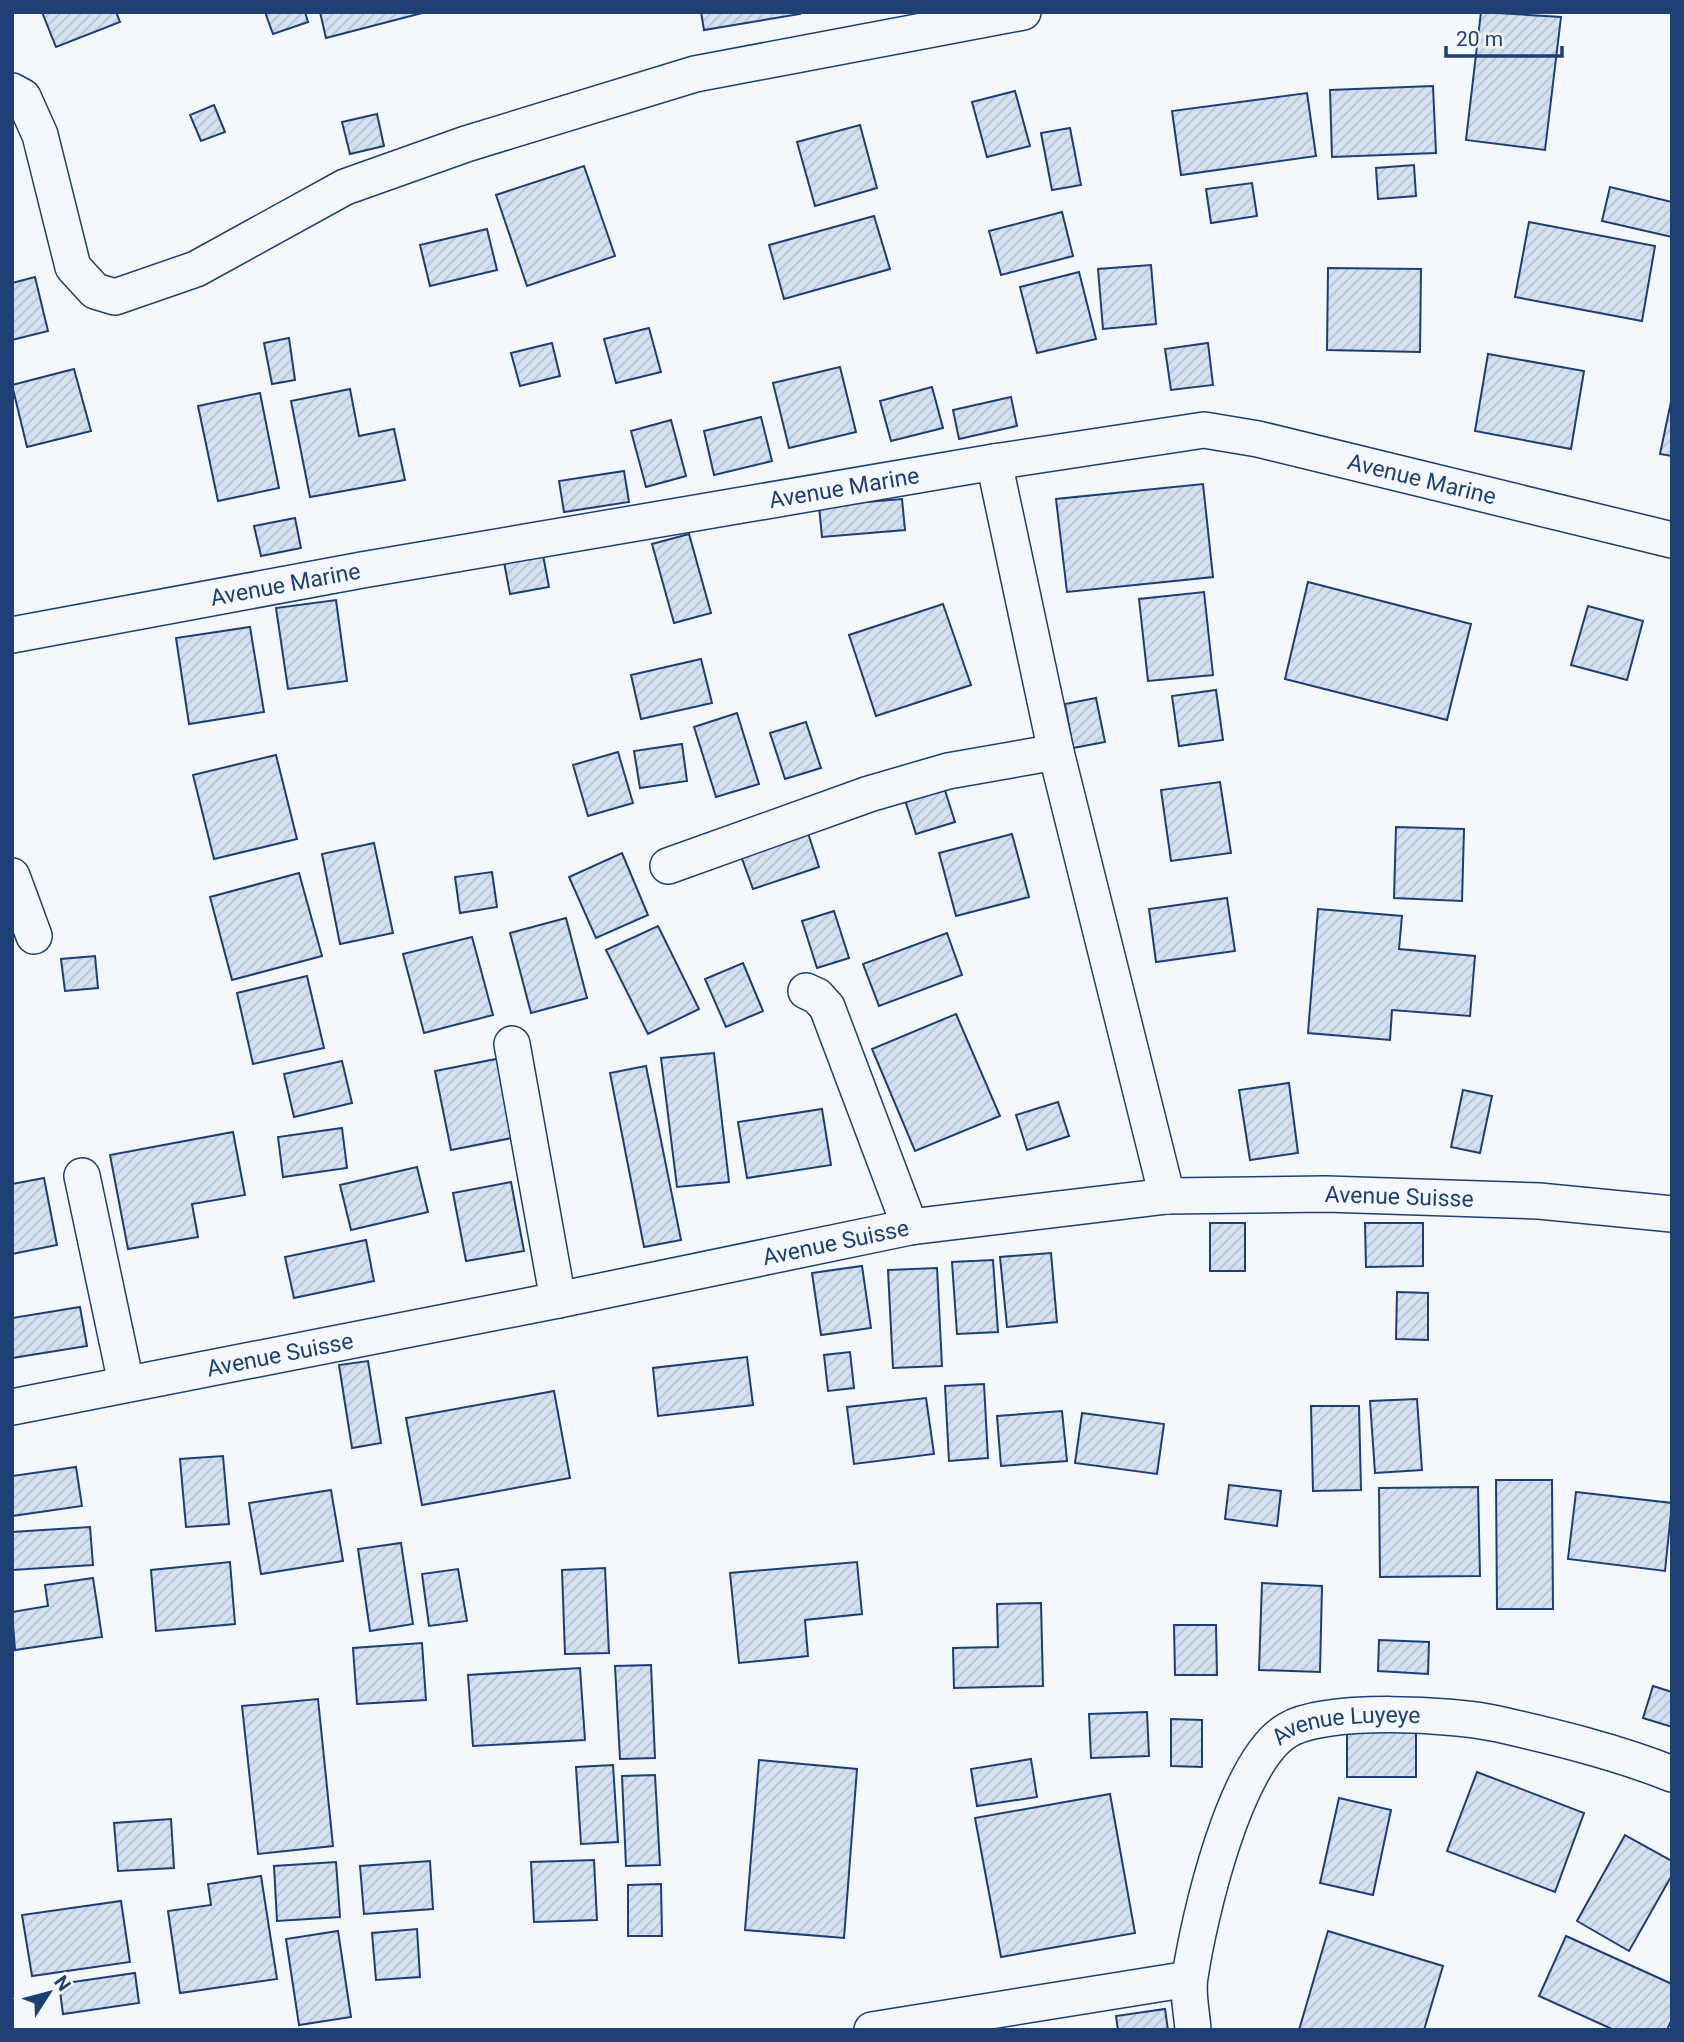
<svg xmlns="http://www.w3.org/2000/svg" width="1684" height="2042" viewBox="0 0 1684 2042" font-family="Roboto,sans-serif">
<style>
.building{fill:url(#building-hatch);stroke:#1d3f73;stroke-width:2}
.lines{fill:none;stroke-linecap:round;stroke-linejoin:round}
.street-casing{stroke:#1d3f73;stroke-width:38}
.street{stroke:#f4f7fb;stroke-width:35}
.labels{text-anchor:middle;stroke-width:5;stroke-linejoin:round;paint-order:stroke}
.street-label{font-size:23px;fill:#1d3f73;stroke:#f4f7fb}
</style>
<defs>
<pattern id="building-hatch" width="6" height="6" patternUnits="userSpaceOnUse" patternTransform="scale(1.75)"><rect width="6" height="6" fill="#d5e0f0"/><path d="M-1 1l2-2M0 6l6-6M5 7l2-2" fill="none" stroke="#b6c1d1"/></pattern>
</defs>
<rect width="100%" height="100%" fill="#f4f7fb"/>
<path class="building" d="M 42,12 L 116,12 L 120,22 L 56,47 Z
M 265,12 L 305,12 L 308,22 L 273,34 Z
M 320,12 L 426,12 L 326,38 Z
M 701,12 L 800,12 L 800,14 L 704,30 Z
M 1481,12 L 1561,17 L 1545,150 L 1466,140 Z
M 1433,86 L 1436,153 L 1332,157 L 1330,90 Z
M 1015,91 L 1030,146 L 987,157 L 972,102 Z
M 1307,93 L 1316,156 L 1181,175 L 1172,111 Z
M 214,105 L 225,132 L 201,141 L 190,115 Z
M 377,114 L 384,146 L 350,154 L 342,122 Z
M 860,125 L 877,188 L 815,206 L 797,142 Z
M 1070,128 L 1081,185 L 1052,190 L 1041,133 Z
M 1414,165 L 1416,196 L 1378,199 L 1376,168 Z
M 584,166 L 615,256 L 527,286 L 496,195 Z
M 1252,183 L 1257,216 L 1211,223 L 1206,189 Z
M 1610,187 L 1672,202 L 1672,237 L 1602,221 Z
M 1062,212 L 1073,256 L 1001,275 L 989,231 Z
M 874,216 L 890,269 L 784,299 L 769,245 Z
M 1529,222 L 1655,246 L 1642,321 L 1515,297 Z
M 487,229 L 497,270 L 430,286 L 420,245 Z
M 1151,265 L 1156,324 L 1103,329 L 1098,269 Z
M 1328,268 L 1421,269 L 1420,352 L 1327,350 Z
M 1079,272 L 1096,339 L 1037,353 L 1020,287 Z
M 35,277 L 48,331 L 12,340 L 12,283 Z
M 649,328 L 661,372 L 616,383 L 604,339 Z
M 289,338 L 295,380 L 272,384 L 264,343 Z
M 552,343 L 560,376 L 520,386 L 511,353 Z
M 1208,343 L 1213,385 L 1171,390 L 1165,349 Z
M 1488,354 L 1584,371 L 1571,449 L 1475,431 Z
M 840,367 L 856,432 L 789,448 L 773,383 Z
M 74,369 L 91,431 L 27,447 L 12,385 Z
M 932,387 L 943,428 L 891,441 L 880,401 Z
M 350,389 L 359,436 L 394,429 L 405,480 L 310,497 L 291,401 Z
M 260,393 L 279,488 L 218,501 L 198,406 Z
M 1011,397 L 1017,426 L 959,439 L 953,410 Z
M 1672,397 L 1672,456 L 1660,454 Z
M 761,417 L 772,461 L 714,475 L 704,431 Z
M 671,420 L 686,476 L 646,487 L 631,431 Z
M 624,471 L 629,502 L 564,512 L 559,481 Z
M 1203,484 L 1213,577 L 1067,592 L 1056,499 Z
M 902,499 L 905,530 L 822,537 L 819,506 Z
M 295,518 L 301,548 L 261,556 L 254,526 Z
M 689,534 L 711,613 L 674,623 L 652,544 Z
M 543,555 L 549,587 L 510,594 L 504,562 Z
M 1308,582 L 1471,624 L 1447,720 L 1285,679 Z
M 1204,592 L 1213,675 L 1148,681 L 1139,599 Z
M 336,600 L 347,681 L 288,689 L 276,608 Z
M 943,604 L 971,685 L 876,716 L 849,635 Z
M 1588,606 L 1643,621 L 1627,680 L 1571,665 Z
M 250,627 L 264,712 L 189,724 L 176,638 Z
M 701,659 L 712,703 L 641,719 L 631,675 Z
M 1216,690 L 1223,740 L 1179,746 L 1172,696 Z
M 1096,698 L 1105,742 L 1073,748 L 1065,704 Z
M 737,713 L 759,784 L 716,797 L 694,727 Z
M 806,722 L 821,768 L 785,779 L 770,733 Z
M 682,744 L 687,781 L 640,788 L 634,751 Z
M 618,752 L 633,803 L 588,816 L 573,765 Z
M 276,755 L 297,839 L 214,859 L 193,775 Z
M 1220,782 L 1231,853 L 1171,861 L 1161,790 Z
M 943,784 L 955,822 L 916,834 L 904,797 Z
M 1396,827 L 1464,829 L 1462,901 L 1394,898 Z
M 808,833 L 819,867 L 753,889 L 741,856 Z
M 1012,834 L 1029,897 L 956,916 L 939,853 Z
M 374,843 L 393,933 L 340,944 L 322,854 Z
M 622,853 L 648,915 L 596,938 L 569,877 Z
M 492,872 L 497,907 L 460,913 L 455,877 Z
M 299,873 L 322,956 L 232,980 L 210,897 Z
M 1227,898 L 1235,951 L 1156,962 L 1149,909 Z
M 1318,909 L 1402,916 L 1399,949 L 1475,956 L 1470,1016 L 1392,1010 L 1390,1040 L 1308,1033 Z
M 834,911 L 849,958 L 817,968 L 802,921 Z
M 566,918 L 587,998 L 531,1013 L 510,933 Z
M 658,926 L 699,1009 L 648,1034 L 606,950 Z
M 947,933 L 962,975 L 879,1006 L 863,964 Z
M 472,937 L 493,1015 L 424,1033 L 403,954 Z
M 95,956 L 98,988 L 65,991 L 61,959 Z
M 743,963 L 763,1011 L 726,1027 L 705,979 Z
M 307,976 L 324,1048 L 253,1064 L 237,993 Z
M 956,1014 L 1000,1116 L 915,1151 L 872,1049 Z
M 714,1053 L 729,1182 L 677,1187 L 661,1058 Z
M 501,1058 L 517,1137 L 451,1150 L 435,1071 Z
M 342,1061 L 352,1103 L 294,1117 L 284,1074 Z
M 646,1066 L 681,1240 L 644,1247 L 610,1073 Z
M 1289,1083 L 1298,1153 L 1250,1160 L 1239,1090 Z
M 1463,1090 L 1492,1096 L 1480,1153 L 1451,1147 Z
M 1058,1102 L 1069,1136 L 1027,1150 L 1016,1115 Z
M 822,1109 L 831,1165 L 747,1178 L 738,1122 Z
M 342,1128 L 347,1168 L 283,1177 L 278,1137 Z
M 233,1132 L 245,1195 L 192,1204 L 198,1237 L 128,1249 L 110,1155 Z
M 417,1167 L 428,1212 L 351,1230 L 340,1185 Z
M 44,1178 L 57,1245 L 12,1254 L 12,1184 Z
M 511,1182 L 524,1251 L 466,1261 L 453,1193 Z
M 1210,1223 L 1245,1223 L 1245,1271 L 1210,1271 Z
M 1365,1223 L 1423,1223 L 1423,1266 L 1366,1267 Z
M 366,1240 L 374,1281 L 294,1298 L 285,1257 Z
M 1051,1253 L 1057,1322 L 1007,1327 L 1000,1257 Z
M 993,1260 L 998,1332 L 957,1334 L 952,1262 Z
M 862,1266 L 871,1328 L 821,1335 L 812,1273 Z
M 937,1268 L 942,1366 L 893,1368 L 888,1270 Z
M 1397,1292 L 1428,1293 L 1428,1340 L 1396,1339 Z
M 80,1307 L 87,1346 L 12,1358 L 12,1318 Z
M 850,1352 L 854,1388 L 828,1391 L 824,1355 Z
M 747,1357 L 753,1405 L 658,1416 L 653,1368 Z
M 368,1361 L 381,1443 L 352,1448 L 339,1365 Z
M 984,1384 L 988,1458 L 949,1461 L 945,1386 Z
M 554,1391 L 570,1478 L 422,1505 L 406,1418 Z
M 926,1398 L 934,1454 L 854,1464 L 847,1407 Z
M 1417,1399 L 1422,1470 L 1375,1473 L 1370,1401 Z
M 1311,1406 L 1359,1406 L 1361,1490 L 1313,1491 Z
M 1062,1411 L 1067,1461 L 1001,1466 L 997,1416 Z
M 1082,1413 L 1164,1424 L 1157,1474 L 1075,1463 Z
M 223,1456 L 229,1524 L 186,1527 L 180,1459 Z
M 76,1467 L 82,1506 L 12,1516 L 12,1476 Z
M 1496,1480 L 1552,1480 L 1553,1609 L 1497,1609 Z
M 1229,1485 L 1281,1491 L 1277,1526 L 1225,1519 Z
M 1478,1487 L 1480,1576 L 1380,1577 L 1379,1488 Z
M 331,1490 L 343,1561 L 261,1574 L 249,1503 Z
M 1576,1492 L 1672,1503 L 1665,1571 L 1568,1559 Z
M 90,1527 L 93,1565 L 12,1570 L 12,1532 Z
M 401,1543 L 413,1624 L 370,1631 L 358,1549 Z
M 230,1562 L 235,1624 L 156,1631 L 151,1570 Z
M 857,1562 L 862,1614 L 805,1620 L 808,1656 L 739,1663 L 730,1573 Z
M 605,1568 L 609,1653 L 565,1654 L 562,1570 Z
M 458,1569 L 467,1621 L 429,1626 L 422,1574 Z
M 93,1578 L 102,1637 L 15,1650 L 12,1612 L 48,1606 L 45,1585 Z
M 1262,1583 L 1322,1586 L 1320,1672 L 1259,1670 Z
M 1041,1603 L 1043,1686 L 954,1688 L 953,1648 L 998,1647 L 997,1604 Z
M 1174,1625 L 1216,1625 L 1217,1675 L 1175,1675 Z
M 1379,1640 L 1429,1642 L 1428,1674 L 1378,1671 Z
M 422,1643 L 426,1700 L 357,1704 L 353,1648 Z
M 651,1665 L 655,1758 L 620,1759 L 615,1666 Z
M 580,1668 L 585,1740 L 473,1746 L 468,1675 Z
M 1653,1686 L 1672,1692 L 1672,1727 L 1643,1718 Z
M 318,1699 L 333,1846 L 258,1854 L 242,1706 Z
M 1147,1712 L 1149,1756 L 1091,1758 L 1089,1714 Z
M 1171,1719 L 1202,1720 L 1202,1767 L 1171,1766 Z
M 1347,1728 L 1416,1729 L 1416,1777 L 1347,1777 Z
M 1031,1759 L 1037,1797 L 977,1806 L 971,1769 Z
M 759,1760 L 857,1769 L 844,1938 L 745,1930 Z
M 613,1765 L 618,1842 L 581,1844 L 576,1767 Z
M 1477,1772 L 1584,1813 L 1555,1892 L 1447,1851 Z
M 655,1775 L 660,1865 L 626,1866 L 622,1776 Z
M 1110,1794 L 1135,1933 L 1001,1957 L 975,1818 Z
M 1339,1798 L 1391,1810 L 1373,1895 L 1320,1883 Z
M 171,1819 L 174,1868 L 118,1871 L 114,1823 Z
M 1625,1835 L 1672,1861 L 1672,1875 L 1629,1951 L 1577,1921 Z
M 594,1860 L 597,1920 L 534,1922 L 531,1862 Z
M 430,1861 L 433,1909 L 364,1914 L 360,1866 Z
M 336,1862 L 340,1917 L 277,1921 L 274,1866 Z
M 261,1876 L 277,1979 L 180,1993 L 168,1911 L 211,1905 L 208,1884 Z
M 661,1884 L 662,1936 L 628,1936 L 628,1885 Z
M 121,1901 L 130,1962 L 32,1976 L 22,1915 Z
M 417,1929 L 420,1977 L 376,1980 L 372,1933 Z
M 338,1931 L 351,2017 L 299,2025 L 286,1939 Z
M 1328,1931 L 1443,1966 L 1424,2030 L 1299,2030 Z
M 1566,1936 L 1672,1984 L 1672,2019 L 1667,2030 L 1614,2030 L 1539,1996 Z
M 135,1973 L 139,2003 L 63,2014 L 59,1984 Z
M 1165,2009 L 1168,2030 L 1118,2030 L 1116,2016 Z"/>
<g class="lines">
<g class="street-casing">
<g id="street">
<path d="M 12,91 L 23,97 L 40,135 L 73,267 L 95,291 L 115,297 L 196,269 L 345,187 L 466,144 L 695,74 L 1023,12"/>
<path d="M 994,462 L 1056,752 L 1167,1196"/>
<path id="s1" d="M 12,635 L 362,570 L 994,462 L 1204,430 L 1258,439 L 1672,540"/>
<path d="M 668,866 L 869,794 L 948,771 L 1056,752"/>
<path d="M 12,876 L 34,936"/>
<path d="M 806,991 L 817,996 L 827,1007 L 910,1227"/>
<path d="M 512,1044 L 558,1300"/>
<path d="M 82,1176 L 126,1383"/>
<path id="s2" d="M 12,1407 L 558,1300 L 910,1227 L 1167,1196 L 1326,1194 L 1539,1201 L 1672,1214"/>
<path d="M 872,2030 L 1189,1979"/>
<path id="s3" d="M 1193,2030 C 1192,2013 1187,1993 1190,1977 C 1199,1917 1235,1760 1288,1730 C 1327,1707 1454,1714 1498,1724 C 1555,1737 1617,1752 1672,1774"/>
</g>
</g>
<use href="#street" class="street"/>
</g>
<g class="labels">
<g class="street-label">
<text dy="8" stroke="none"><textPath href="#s1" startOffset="1433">Avenue Marine</textPath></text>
<text dy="8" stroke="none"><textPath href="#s1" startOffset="845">Avenue Marine</textPath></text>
<text dy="8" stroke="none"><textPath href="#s1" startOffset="278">Avenue Marine</textPath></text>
<text dy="8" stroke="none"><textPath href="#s2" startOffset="1407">Avenue Suisse</textPath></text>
<text dy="8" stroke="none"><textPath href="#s2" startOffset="840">Avenue Suisse</textPath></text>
<text dy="8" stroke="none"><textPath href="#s2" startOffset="273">Avenue Suisse</textPath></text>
<text dy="8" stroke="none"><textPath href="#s3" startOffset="383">Avenue Luyeye</textPath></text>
</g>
</g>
<rect width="1684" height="2042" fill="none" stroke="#1d3f73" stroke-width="28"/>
<g transform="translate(49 1993) rotate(54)" stroke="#f4f7fb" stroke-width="5" paint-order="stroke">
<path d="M0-5L12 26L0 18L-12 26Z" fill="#1d3f73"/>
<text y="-10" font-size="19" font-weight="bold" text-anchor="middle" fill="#1d3f73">N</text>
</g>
<path d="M1446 46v10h116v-10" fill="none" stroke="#1d3f73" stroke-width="3.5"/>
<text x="1456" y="46" font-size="21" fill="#1d3f73" stroke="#f4f7fb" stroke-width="5" paint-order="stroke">20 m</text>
</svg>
